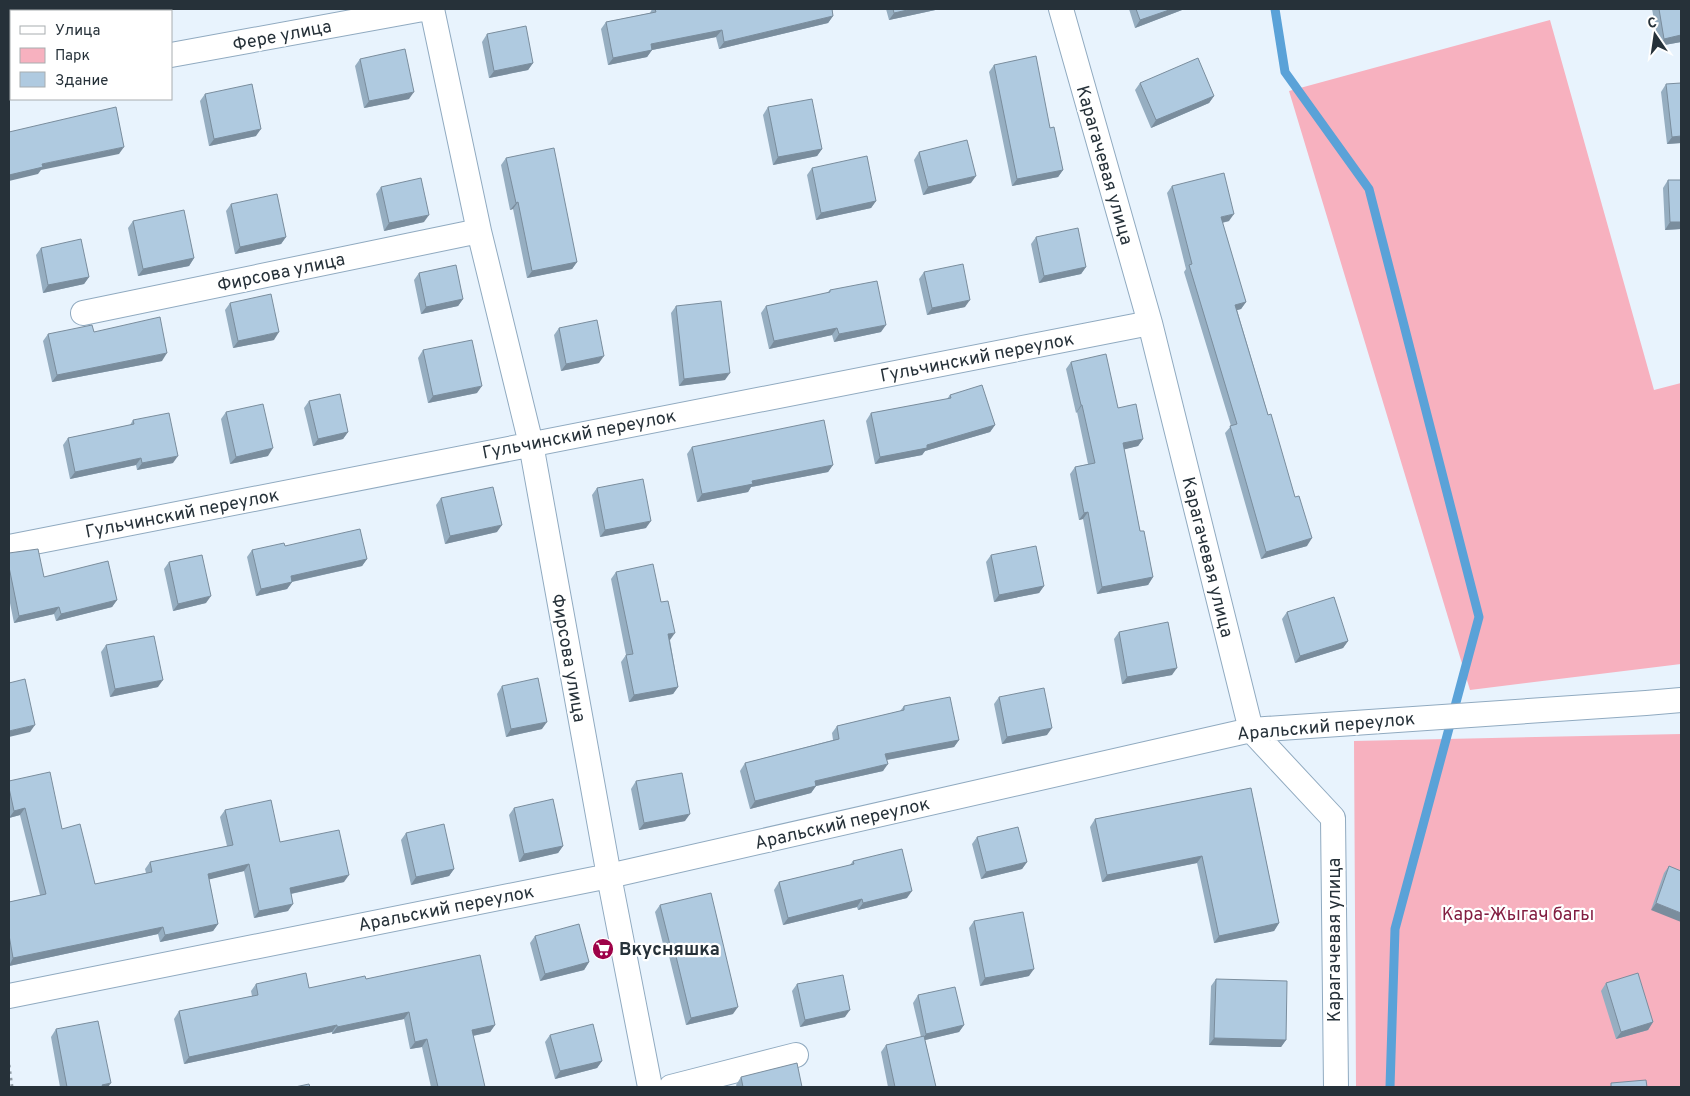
<svg xmlns="http://www.w3.org/2000/svg" width="1690" height="1096" viewBox="0 0 1690 1096" font-family="Overpass,sans-serif">
<style>
.green{fill:#f7b1bf}
.lines{fill:none;stroke-linecap:round;stroke-linejoin:round}
.stream{stroke:#5aa2d8;stroke-width:9}
.minor-casing{stroke:#90aac0;stroke-width:26}
.path{stroke:#909ba4;stroke-width:3;stroke-dasharray:2.5 4;stroke-linecap:butt}
.minor{stroke:#fff;stroke-width:24}
.wall{fill:#96aec1}
.shaded-wall{fill:#7a8d9d}
.building{fill:#afcae0;stroke:#7a8d9d}
.labels{text-anchor:middle;stroke-width:4.5;stroke-linejoin:round;paint-order:stroke}
.street-label{font-size:18px;fill:#263139;stroke:#fff}
.park-label{font-size:18px;fill:#831e41;stroke:#fff}
.poi-label{font-size:18px;font-weight:bold;fill:#263139;stroke:#fff;text-anchor:start}
</style>
<rect width="100%" height="100%" fill="#e8f3fd"/>
<path class="green" d="M 1550,20 L 1654,390 L 1681,383 L 1681,664 L 1470,690 L 1289,91 Z
M 1681,734 L 1681,1087 L 1356,1087 L 1354,741 Z"/>
<g class="lines">
<path class="stream" d="M 1275,9 L 1285,72 L 1369,189 L 1479,617 L 1395,929 L 1390,1087"/>
<g class="minor-casing">
<path id="minor" d="M 432,9 L 479,231 L 531,444 L 609,876 L 650,1087
M 1061,9 L 1150,323 L 1251,730 L 1333,818 L 1336,1087
M 171,55 L 423,9
M 9,85 L 11,85
M 83,313 L 479,231
M 9,547 L 1150,323
M 9,996 L 609,876 L 1251,730 L 1646,703 L 1681,700
M 671,1087 L 796,1055"/>
</g>
<path class="path" d="M 9,1065 L 12,1087"/>
<use href="#minor" class="minor"/>
</g>
<path class="wall" d="M 652,9 L 832,9 L 833,16 L 828,23 L 719,49 L 716,37 L 652,50 L 647,57 L 608,65 L 601,29 L 606,22 L 650,13 Z
M 886,9 L 940,9 L 889,20 Z
M 1129,9 L 1183,9 L 1182,10 L 1135,28 Z
M 1652,9 L 1681,9 L 1681,42 L 1659,46 Z
M 487,34 L 533,63 L 528,70 L 489,78 L 482,42 Z
M 360,59 L 409,99 L 364,108 L 355,66 Z
M 994,65 L 1050,128 L 1063,170 L 1058,177 L 1012,186 L 989,72 Z
M 1140,83 L 1214,96 L 1209,103 L 1151,128 L 1135,90 Z
M 1666,84 L 1681,143 L 1667,144 L 1661,92 Z
M 205,94 L 256,136 L 209,146 L 200,101 Z
M 768,107 L 822,149 L 817,156 L 773,165 L 763,115 Z
M 919,152 L 971,183 L 923,195 L 914,160 Z
M 506,158 L 577,262 L 572,269 L 527,278 L 513,209 L 510,210 L 501,165 Z
M 812,168 L 876,201 L 871,208 L 816,220 L 807,175 Z
M 1668,180 L 1681,180 L 1681,229 L 1665,230 L 1663,188 Z
M 1172,186 L 1229,221 L 1222,223 L 1246,302 L 1241,309 L 1237,310 L 1307,546 L 1261,559 L 1225,433 L 1231,426 L 1184,272 L 1186,269 L 1167,193 Z
M 381,187 L 424,222 L 384,231 L 376,194 Z
M 231,204 L 286,237 L 281,244 L 235,254 L 226,211 Z
M 133,221 L 194,258 L 189,266 L 138,276 L 128,228 Z
M 1036,237 L 1086,267 L 1081,274 L 1039,283 L 1031,244 Z
M 41,248 L 89,277 L 84,284 L 43,293 L 36,255 Z
M 924,272 L 965,307 L 927,315 L 919,279 Z
M 419,273 L 463,299 L 458,306 L 421,314 L 414,280 Z
M 830,290 L 881,332 L 834,342 L 832,335 L 769,349 L 761,313 L 766,306 L 827,293 Z
M 230,303 L 274,340 L 233,348 L 225,310 Z
M 676,306 L 725,380 L 679,386 L 671,313 Z
M 559,328 L 599,363 L 561,371 L 554,335 Z
M 94,332 L 162,361 L 52,382 L 43,341 L 48,334 Z
M 423,350 L 477,393 L 428,403 L 418,358 Z
M 1071,362 L 1118,408 L 1143,439 L 1138,446 L 1124,449 L 1140,531 L 1153,577 L 1148,585 L 1097,594 L 1083,519 L 1079,520 L 1070,474 L 1075,467 L 1088,464 L 1077,412 L 1076,413 L 1066,369 Z
M 950,395 L 995,425 L 990,432 L 925,451 L 922,455 L 875,464 L 866,421 L 871,413 L 947,399 Z
M 309,401 L 348,432 L 343,439 L 313,446 L 304,408 Z
M 226,412 L 268,456 L 230,464 L 221,419 Z
M 133,420 L 173,463 L 137,470 L 136,465 L 70,479 L 63,445 L 68,438 L 130,425 Z
M 692,447 L 833,465 L 828,472 L 751,487 L 748,492 L 697,502 L 687,454 Z
M 597,488 L 646,528 L 600,537 L 592,495 Z
M 441,498 L 497,532 L 445,544 L 436,505 Z
M 285,546 L 367,559 L 362,566 L 292,582 L 287,589 L 256,596 L 247,557 L 252,550 Z
M 9,553 L 44,577 L 117,600 L 112,607 L 56,621 L 54,614 L 14,623 L 9,598 Z
M 991,555 L 1044,586 L 1039,593 L 994,602 L 986,562 Z
M 169,562 L 206,603 L 173,611 L 164,569 Z
M 616,572 L 661,602 L 670,640 L 678,687 L 673,694 L 629,702 L 621,662 L 626,655 L 611,579 Z
M 1287,612 L 1348,641 L 1343,648 L 1295,663 L 1282,619 Z
M 1119,632 L 1172,675 L 1122,684 L 1114,639 Z
M 106,645 L 158,687 L 110,697 L 101,652 Z
M 502,686 L 542,729 L 506,737 L 497,694 Z
M 999,697 L 1047,735 L 1002,744 L 994,704 Z
M 904,706 L 959,740 L 954,747 L 887,760 L 883,771 L 816,786 L 811,793 L 750,809 L 740,771 L 745,763 L 833,740 L 832,733 L 837,726 L 900,711 Z
M 9,781 L 62,829 L 95,884 L 146,873 L 145,869 L 150,862 L 227,846 L 220,817 L 225,810 L 344,882 L 291,894 L 288,911 L 254,918 L 244,871 L 209,879 L 218,924 L 213,931 L 160,942 L 158,934 L 9,966 L 9,902 L 40,895 L 20,815 L 9,818 Z
M 636,781 L 685,821 L 639,830 L 631,789 Z
M 1251,788 L 1279,923 L 1274,931 L 1214,943 L 1197,863 L 1102,882 L 1090,827 L 1095,819 Z
M 514,808 L 563,846 L 558,853 L 519,862 L 509,815 Z
M 406,833 L 454,869 L 449,876 L 411,885 L 401,840 Z
M 977,837 L 1027,862 L 1022,869 L 981,879 L 972,844 Z
M 853,861 L 907,898 L 858,910 L 857,907 L 783,925 L 774,890 L 779,882 L 850,865 Z
M 1669,866 L 1681,871 L 1651,910 L 1664,873 Z
M 660,905 L 733,1014 L 686,1025 L 669,956 L 666,956 L 655,912 Z
M 974,921 L 1029,976 L 980,986 L 969,928 Z
M 535,936 L 589,962 L 584,970 L 540,981 L 530,943 Z
M 366,979 L 495,1025 L 490,1032 L 473,1036 L 485,1087 L 431,1087 L 422,1047 L 410,1049 L 404,1019 L 332,1034 L 332,1032 L 184,1064 L 174,1019 L 179,1011 L 252,996 L 251,991 L 256,984 L 309,988 Z
M 1216,979 L 1286,1040 L 1281,1047 L 1209,1045 L 1211,986 Z
M 1606,983 L 1653,1022 L 1648,1030 L 1616,1039 L 1601,991 Z
M 797,984 L 845,1017 L 800,1027 L 792,991 Z
M 918,995 L 964,1025 L 959,1032 L 925,1040 L 936,1087 L 888,1087 L 881,1052 L 886,1045 L 921,1037 L 913,1003 Z
M 56,1029 L 108,1087 L 60,1087 L 51,1037 Z
M 550,1035 L 602,1061 L 597,1068 L 555,1079 L 545,1042 Z
M 741,1077 L 802,1087 L 737,1087 L 736,1085 Z"/>
<path class="shaded-wall" d="M 151,9 L 166,9 L 164,11 L 138,11 Z
M 912,9 L 940,9 L 889,20 L 894,13 Z
M 1172,9 L 1183,9 L 1182,10 L 1135,28 L 1140,20 Z
M 833,16 L 828,23 L 719,49 L 724,42 Z
M 722,30 L 716,37 L 652,50 L 647,57 L 608,65 L 613,58 L 651,44 Z
M 11,31 L 11,38 L 9,38 L 9,32 Z
M 1681,35 L 1681,42 L 1659,46 L 1664,39 Z
M 533,63 L 528,70 L 489,78 L 494,71 Z
M 414,92 L 409,99 L 364,108 L 369,101 Z
M 1214,96 L 1209,103 L 1151,128 L 1156,120 Z
M 261,129 L 256,136 L 209,146 L 214,139 Z
M 1681,136 L 1681,143 L 1667,144 L 1672,137 Z
M 124,147 L 119,154 L 41,170 L 38,174 L 9,181 L 9,175 L 42,164 Z
M 822,149 L 817,156 L 773,165 L 778,157 Z
M 1063,170 L 1058,177 L 1012,186 L 1017,179 Z
M 976,176 L 971,183 L 923,195 L 928,187 Z
M 876,201 L 871,208 L 816,220 L 821,213 Z
M 518,202 L 513,209 L 510,210 L 516,203 Z
M 1234,214 L 1229,221 L 1216,224 L 1221,217 Z
M 429,215 L 424,222 L 384,231 L 389,223 Z
M 1670,222 L 1681,222 L 1681,229 L 1665,230 Z
M 286,237 L 281,244 L 235,254 L 240,247 Z
M 194,258 L 189,266 L 138,276 L 143,269 Z
M 577,262 L 572,269 L 527,278 L 532,271 Z
M 1086,267 L 1081,274 L 1039,283 L 1044,276 Z
M 89,277 L 84,284 L 43,293 L 48,285 Z
M 463,299 L 458,306 L 421,314 L 426,307 Z
M 970,300 L 965,307 L 927,315 L 932,308 Z
M 1246,302 L 1241,309 L 1230,312 L 1235,305 Z
M 886,325 L 881,332 L 834,342 L 839,334 Z
M 837,328 L 832,335 L 769,349 L 774,341 Z
M 279,332 L 274,340 L 233,348 L 238,341 Z
M 167,353 L 162,361 L 52,382 L 57,375 Z
M 604,356 L 599,363 L 561,371 L 566,364 Z
M 730,373 L 725,380 L 679,386 L 684,379 Z
M 482,386 L 477,393 L 428,403 L 433,396 Z
M 1081,405 L 1082,405 L 1077,412 L 1076,413 Z
M 995,425 L 990,432 L 925,451 L 922,455 L 875,464 L 880,457 L 927,445 Z
M 348,432 L 343,439 L 313,446 L 318,439 Z
M 1143,439 L 1138,446 L 1118,451 L 1123,443 Z
M 273,448 L 268,456 L 230,464 L 236,457 Z
M 178,456 L 173,463 L 137,470 L 142,463 Z
M 141,458 L 136,465 L 70,479 L 75,472 Z
M 833,465 L 828,472 L 751,487 L 748,492 L 697,502 L 702,494 L 752,481 Z
M 1088,512 L 1083,519 L 1079,520 L 1084,513 Z
M 651,521 L 646,528 L 600,537 L 605,530 Z
M 502,525 L 497,532 L 445,544 L 450,536 Z
M 1312,538 L 1307,546 L 1261,559 L 1266,552 Z
M 367,559 L 362,566 L 286,583 L 291,576 Z
M 1153,577 L 1148,585 L 1097,594 L 1102,587 Z
M 292,582 L 287,589 L 256,596 L 261,589 Z
M 1044,586 L 1039,593 L 994,602 L 999,595 Z
M 211,596 L 206,603 L 173,611 L 178,604 Z
M 117,600 L 112,607 L 56,621 L 61,614 Z
M 59,607 L 54,614 L 14,623 L 19,616 Z
M 675,633 L 670,640 L 663,641 L 668,634 Z
M 1348,641 L 1343,648 L 1295,663 L 1300,656 Z
M 1177,668 L 1172,675 L 1122,684 L 1127,677 Z
M 163,680 L 158,687 L 110,697 L 115,689 Z
M 678,687 L 673,694 L 629,702 L 634,695 Z
M 547,722 L 542,729 L 506,737 L 511,729 Z
M 35,725 L 30,732 L 9,737 L 9,731 Z
M 1052,728 L 1047,735 L 1002,744 L 1007,737 Z
M 959,740 L 954,747 L 880,761 L 885,754 Z
M 888,764 L 883,771 L 816,786 L 811,793 L 750,809 L 755,801 L 815,781 Z
M 25,808 L 20,815 L 9,818 L 14,811 Z
M 690,814 L 685,821 L 639,830 L 644,823 Z
M 563,846 L 558,853 L 519,862 L 524,854 Z
M 1202,856 L 1197,863 L 1102,882 L 1107,875 Z
M 1027,862 L 1022,869 L 981,879 L 986,872 Z
M 249,864 L 244,871 L 203,881 L 208,874 Z
M 454,869 L 449,876 L 411,885 L 416,877 Z
M 349,875 L 344,882 L 285,895 L 290,888 Z
M 912,891 L 907,898 L 858,910 L 863,903 Z
M 862,899 L 857,907 L 783,925 L 788,918 Z
M 1656,903 L 1681,913 L 1681,922 L 1651,910 Z
M 293,904 L 288,911 L 254,918 L 259,911 Z
M 1279,923 L 1274,931 L 1214,943 L 1219,936 Z
M 218,924 L 213,931 L 160,942 L 165,935 Z
M 163,927 L 158,934 L 9,966 L 13,958 Z
M 674,948 L 669,956 L 666,956 L 671,949 Z
M 589,962 L 584,970 L 540,981 L 545,974 Z
M 1034,969 L 1029,976 L 980,986 L 985,978 Z
M 738,1007 L 733,1014 L 686,1025 L 691,1018 Z
M 850,1010 L 845,1017 L 800,1027 L 805,1020 Z
M 409,1012 L 404,1019 L 332,1034 L 337,1027 Z
M 1653,1022 L 1648,1030 L 1616,1039 L 1621,1032 Z
M 337,1025 L 332,1032 L 184,1064 L 189,1057 Z
M 495,1025 L 490,1032 L 467,1037 L 472,1030 Z
M 964,1025 L 959,1032 L 921,1041 L 926,1034 Z
M 1214,1038 L 1286,1040 L 1281,1047 L 1209,1045 Z
M 427,1039 L 422,1047 L 410,1049 L 415,1042 Z
M 602,1061 L 597,1068 L 555,1079 L 560,1071 Z
M 111,1083 L 108,1087 L 101,1087 L 102,1085 Z"/>
<path class="building" d="M 9,9 L 151,9 L 138,11 L 11,11 L 11,31 L 9,32 Z
M 655,9 L 832,9 L 833,16 L 724,42 L 722,30 L 651,44 L 652,50 L 613,58 L 606,22 L 656,12 Z
M 893,9 L 912,9 L 894,13 Z
M 1136,9 L 1172,9 L 1140,20 Z
M 1659,9 L 1681,9 L 1681,35 L 1664,39 Z
M 526,26 L 533,63 L 494,71 L 487,34 Z
M 405,49 L 414,92 L 369,101 L 360,59 Z
M 1036,56 L 1050,128 L 1054,127 L 1063,170 L 1017,179 L 994,65 Z
M 1198,58 L 1214,96 L 1156,120 L 1140,83 Z
M 1681,83 L 1681,136 L 1672,137 L 1666,84 Z
M 252,84 L 261,129 L 214,139 L 205,94 Z
M 812,99 L 822,149 L 778,157 L 768,107 Z
M 116,107 L 124,147 L 42,164 L 43,167 L 9,175 L 9,132 Z
M 967,140 L 976,176 L 928,187 L 919,152 Z
M 554,148 L 577,262 L 532,271 L 518,202 L 516,203 L 506,158 Z
M 867,156 L 876,201 L 821,213 L 812,168 Z
M 1224,173 L 1234,214 L 1221,217 L 1246,302 L 1235,305 L 1268,415 L 1271,414 L 1295,497 L 1299,496 L 1312,538 L 1266,552 L 1230,426 L 1237,424 L 1189,265 L 1192,264 L 1172,186 Z
M 421,178 L 429,215 L 389,223 L 381,187 Z
M 1668,180 L 1681,180 L 1681,222 L 1670,222 Z
M 277,194 L 286,237 L 240,247 L 231,204 Z
M 184,210 L 194,258 L 143,269 L 133,221 Z
M 1078,228 L 1086,267 L 1044,276 L 1036,237 Z
M 81,239 L 89,277 L 48,285 L 41,248 Z
M 963,264 L 970,300 L 932,308 L 924,272 Z
M 456,265 L 463,299 L 426,307 L 419,273 Z
M 877,281 L 886,325 L 839,334 L 837,328 L 774,341 L 766,306 L 830,292 L 830,290 Z
M 271,294 L 279,332 L 238,341 L 230,303 Z
M 721,301 L 730,373 L 684,379 L 676,306 Z
M 160,317 L 167,353 L 57,375 L 48,334 L 92,325 L 94,332 Z
M 597,320 L 604,356 L 566,364 L 559,328 Z
M 472,340 L 482,386 L 433,396 L 423,350 Z
M 1106,354 L 1118,408 L 1136,404 L 1143,439 L 1123,443 L 1140,531 L 1144,531 L 1153,577 L 1102,587 L 1088,512 L 1084,513 L 1075,467 L 1095,463 L 1082,405 L 1081,405 L 1071,362 Z
M 982,385 L 995,425 L 927,445 L 927,448 L 880,457 L 871,413 L 951,398 L 950,395 Z
M 340,394 L 348,432 L 318,439 L 309,401 Z
M 263,404 L 273,448 L 236,457 L 226,412 Z
M 169,413 L 178,456 L 142,463 L 141,458 L 75,472 L 68,438 L 134,424 L 133,420 Z
M 824,420 L 833,465 L 752,481 L 753,484 L 702,494 L 692,447 Z
M 643,479 L 651,521 L 605,530 L 597,488 Z
M 493,487 L 502,525 L 450,536 L 441,498 Z
M 360,529 L 367,559 L 291,576 L 292,582 L 261,589 L 252,550 L 284,543 L 285,546 Z
M 1036,546 L 1044,586 L 999,595 L 991,555 Z
M 38,549 L 44,577 L 108,561 L 117,600 L 61,614 L 59,607 L 19,616 L 9,567 L 9,553 Z
M 202,555 L 211,596 L 178,604 L 169,562 Z
M 653,564 L 661,602 L 668,601 L 675,633 L 668,634 L 678,687 L 634,695 L 626,655 L 633,654 L 616,572 Z
M 1334,597 L 1348,641 L 1300,656 L 1287,612 Z
M 1168,622 L 1177,668 L 1127,677 L 1119,632 Z
M 154,636 L 163,680 L 115,689 L 106,645 Z
M 538,678 L 547,722 L 511,729 L 502,686 Z
M 25,679 L 35,725 L 9,731 L 9,683 Z
M 1044,688 L 1052,728 L 1007,737 L 999,697 Z
M 950,697 L 959,740 L 885,754 L 888,764 L 815,781 L 816,786 L 755,801 L 745,763 L 839,739 L 837,726 L 904,710 L 904,706 Z
M 50,772 L 62,829 L 80,824 L 95,884 L 152,872 L 150,862 L 233,845 L 225,810 L 271,800 L 280,842 L 339,830 L 349,875 L 290,888 L 293,904 L 259,911 L 249,864 L 208,874 L 218,924 L 165,935 L 163,927 L 13,958 L 9,935 L 9,902 L 46,894 L 25,808 L 14,811 L 9,788 L 9,781 Z
M 682,773 L 690,814 L 644,823 L 636,781 Z
M 1251,788 L 1279,923 L 1219,936 L 1202,856 L 1107,875 L 1095,819 Z
M 553,799 L 563,846 L 524,854 L 514,808 Z
M 444,824 L 454,869 L 416,877 L 406,833 Z
M 1018,827 L 1027,862 L 986,872 L 977,837 Z
M 902,849 L 912,891 L 863,903 L 862,899 L 788,918 L 779,882 L 854,864 L 853,861 Z
M 1669,866 L 1681,871 L 1681,913 L 1656,903 Z
M 711,893 L 738,1007 L 691,1018 L 674,948 L 671,949 L 660,905 Z
M 1023,912 L 1034,969 L 985,978 L 974,921 Z
M 579,924 L 589,962 L 545,974 L 535,936 Z
M 480,955 L 495,1025 L 472,1030 L 485,1087 L 438,1087 L 427,1039 L 415,1042 L 409,1012 L 337,1027 L 337,1025 L 189,1057 L 179,1011 L 258,995 L 256,984 L 306,973 L 309,988 L 365,976 L 366,979 Z
M 1638,973 L 1653,1022 L 1621,1032 L 1606,983 Z
M 843,975 L 850,1010 L 805,1020 L 797,984 Z
M 1216,979 L 1287,981 L 1286,1040 L 1214,1038 Z
M 955,987 L 964,1025 L 926,1034 L 918,995 Z
M 98,1021 L 111,1083 L 102,1085 L 103,1087 L 67,1087 L 56,1029 Z
M 593,1024 L 602,1061 L 560,1071 L 550,1035 Z
M 924,1036 L 936,1087 L 895,1087 L 886,1045 Z
M 797,1063 L 802,1087 L 743,1087 L 741,1077 Z
M 1646,1080 L 1647,1087 L 1611,1087 L 1611,1083 Z
M 309,1084 L 310,1087 L 295,1087 Z"/>
<defs>
<g id="supermarket-disc" transform="scale(1.125)"><circle r="9.5" fill="#9e0248" stroke="#fff"/><path d="M-6-5.5h2.5l.6 2H6L4.5 2H-2.5L-4.4-4H-6ZM-1.5 3.2a1.3 1.3 0 1 0 .1 0ZM3 3.2a1.3 1.3 0 1 0 .1 0Z" fill="#fff"/></g>
</defs>
<g fill-rule="evenodd">
<use href="#supermarket-disc" x="603" y="949"/>
</g>
<g class="labels">
<g class="street-label">
<text transform="translate(282 35) rotate(-11)" y="6">Фере улица</text>
<text transform="translate(1105 165) rotate(74)" y="6">Карагачевая улица</text>
<text transform="translate(281 272) rotate(-12)" y="6">Фирсова улица</text>
<text transform="translate(977 357) rotate(-11)" y="6">Гульчинский переулок</text>
<text transform="translate(579 434) rotate(-11)" y="6">Гульчинский переулок</text>
<text transform="translate(182 513) rotate(-11)" y="6">Гульчинский переулок</text>
<text transform="translate(1208 557) rotate(76)" y="6">Карагачевая улица</text>
<text transform="translate(569 658) rotate(80)" y="6">Фирсова улица</text>
<text transform="translate(1326 726) rotate(-5)" y="6">Аральский переулок</text>
<text transform="translate(842 823) rotate(-13)" y="6">Аральский переулок</text>
<text transform="translate(446 908) rotate(-11)" y="6">Аральский переулок</text>
<text transform="translate(1334 940) rotate(-90)" y="6">Карагачевая улица</text>
</g>
<g class="park-label">
<text x="1518" y="920">Кара-Жыгач багы</text>
</g>
<g class="poi-label">
<text x="619" y="955">Вкусняшка</text>
</g>
</g>
<rect width="1690" height="1096" fill="none" stroke="#263139" stroke-width="20"/>
<rect x="10" y="10" width="162" height="90" fill="#ffffff" stroke="#a8adb0"/>
<rect x="20" y="26" width="25" height="8" fill="#ffffff" stroke="#a8adb0"/>
<text x="55" y="35" font-size="15" fill="#263139">Улица</text>
<rect x="20" y="48" width="25" height="15" fill="#f7b1bf" stroke="#a8adb0"/>
<text x="55" y="60" font-size="15" fill="#263139">Парк</text>
<rect x="20" y="72" width="25" height="15" fill="#afcae0" stroke="#a8adb0"/>
<text x="55" y="85" font-size="15" fill="#263139">Здание</text>
<g transform="translate(1655 35) rotate(347)" stroke="#ffffff" stroke-width="4" paint-order="stroke">
<path d="M0-4L9 19L0 12L-9 19Z" fill="#263139"/>
<text y="-8" font-size="14" font-weight="bold" text-anchor="middle" fill="#263139">С</text>
</g>
</svg>
